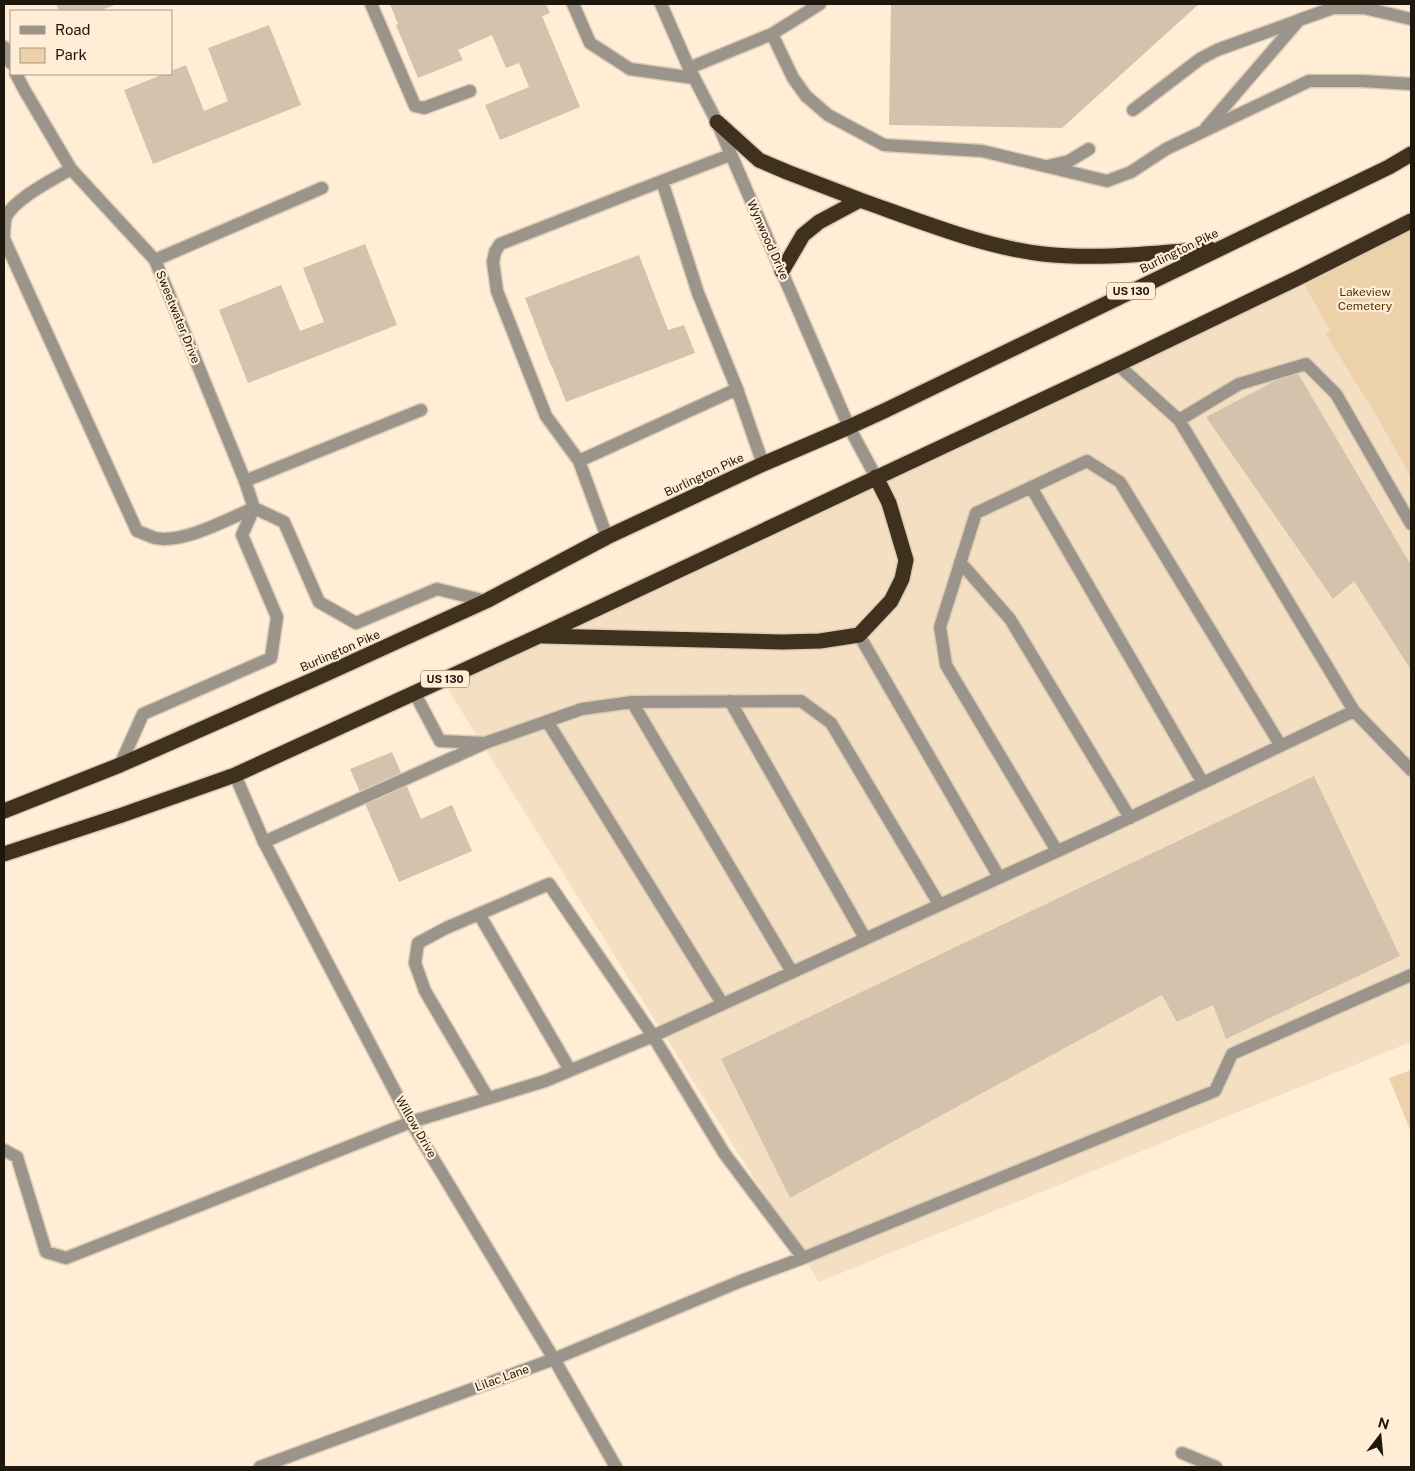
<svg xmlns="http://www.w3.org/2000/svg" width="1415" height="1471" viewBox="0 0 1415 1471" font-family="'Public Sans',sans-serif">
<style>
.built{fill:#f5dfc2}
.green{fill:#edd1ab}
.building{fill:#d4c3ac}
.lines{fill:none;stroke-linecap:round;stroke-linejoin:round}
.lane-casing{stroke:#dbcbb6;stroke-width:15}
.street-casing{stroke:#dbcbb6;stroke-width:15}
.highway-casing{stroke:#dbcbb6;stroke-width:18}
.lane{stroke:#9b948b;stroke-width:12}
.street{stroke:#9b948b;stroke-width:12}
.highway{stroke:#3f311e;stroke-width:15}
.labels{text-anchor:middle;stroke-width:4.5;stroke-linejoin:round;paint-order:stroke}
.shield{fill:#ffedd6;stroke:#61574a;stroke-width:1}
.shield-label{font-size:11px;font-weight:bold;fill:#1d170e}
.street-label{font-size:12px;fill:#1d170e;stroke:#ffedd6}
.park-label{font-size:12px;fill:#4f3200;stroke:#ffedd6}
</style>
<rect width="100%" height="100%" fill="#ffedd6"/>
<path class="built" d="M 1300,277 L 1411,478 L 1411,1042 L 819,1282 L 442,680 Z"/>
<path class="green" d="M 1411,221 L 1411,478 L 1375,413 L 1325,333 L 1330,331 L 1300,277 Z
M 1411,1070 L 1411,1132 L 1389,1078 Z"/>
<path class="building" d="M 56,4 L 117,4 L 99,11 L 59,11 Z
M 390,4 L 546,4 L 550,13 L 542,16 L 580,107 L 500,140 L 485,105 L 529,87 L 519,63 L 506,68 L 492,35 L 458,50 L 463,60 L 418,78 L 396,25 L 398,24 Z
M 891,4 L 970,5 L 1199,4 L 1062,128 L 889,125 Z
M 269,25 L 301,105 L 153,164 L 124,90 L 164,74 L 171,74 L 171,71 L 186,65 L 204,111 L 228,101 L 208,48 Z
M 365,244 L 397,325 L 248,383 L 219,310 L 281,285 L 300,331 L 324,322 L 303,268 Z
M 639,255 L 668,330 L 684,325 L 695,353 L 566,402 L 552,366 L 551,366 L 525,298 Z
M 1296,370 L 1411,565 L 1411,670 L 1354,581 L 1333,599 L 1206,417 Z
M 392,752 L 421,819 L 452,805 L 472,851 L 399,882 L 350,769 Z
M 1314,776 L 1400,956 L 1226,1039 L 1213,1005 L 1177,1022 L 1162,995 L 790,1198 L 721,1059 Z"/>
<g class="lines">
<g class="lane-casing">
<path id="lane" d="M 371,4 L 415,106 L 424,108 L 470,91
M 573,4 L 590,43 L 630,69 L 694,78
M 772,34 L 793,78 L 806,96 L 828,115 L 884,145 L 982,151 L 1107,181 L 1131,172 L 1166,149 L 1309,81 L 1362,81 L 1411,84
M 689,68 L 772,34 L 820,4
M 1133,110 L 1200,59 L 1217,50 L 1297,21
M 1206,128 L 1299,20 L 1333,8 L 1364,8 L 1411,19
M 1048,166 L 1069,161 L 1089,149
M 662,181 L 730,155
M 4,237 C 4,231 4,223 6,217 C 14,199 54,179 71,169
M 4,239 L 137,531 C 143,533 149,536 155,538 C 183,544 228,519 254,508
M 155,260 L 322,188
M 737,389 L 763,464
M 1179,420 L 1239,384 L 1306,364 L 1336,394 L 1411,524
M 579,461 L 737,389 L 698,293 L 662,181 L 500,244 L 495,252 L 493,262 L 497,291 L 546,416 L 579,461 L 607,537
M 245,481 L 421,410
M 1031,487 L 1203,783
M 960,562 L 1010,619 L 1130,818
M 859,635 L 999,877
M 414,692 L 440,741 L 485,743 L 582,709 L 632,702 L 801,701 L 831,723 L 939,904
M 730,701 L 865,938
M 632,702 L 792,972
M 1354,711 L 1411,770
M 547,721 L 722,1003
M 264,842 L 481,745
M 1057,851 L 946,665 L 940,627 L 976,513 L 1087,461 L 1120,482 L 1281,746
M 479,914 L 570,1070
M 488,1098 L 425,991 L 415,963 L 418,943 L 446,928 L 549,884 L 653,1036 L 724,1153 L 803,1258
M 4,1150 L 17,1157 L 46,1252 L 66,1258 L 411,1122 L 545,1081 L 653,1036 L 1106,829 L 1354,711 L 1179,420 L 1117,364
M 554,1359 L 741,1281 L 803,1258 L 1215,1091 L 1232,1054 L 1411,975"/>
</g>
<g class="street-casing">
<path id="street" d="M 661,4 L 689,68 L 717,122 L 849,427 L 876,477
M 4,47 L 11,63
M 16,74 L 25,91 L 71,169 L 155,260 L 245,481 L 254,508 L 242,535 L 277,617 L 271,658 L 143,714 L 120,765
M 254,508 L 284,522 L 319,602 L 356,623 L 437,589 L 486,601
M 235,775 L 264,842 L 411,1122 L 554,1359 L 616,1467
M 1182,1453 L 1216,1467
M 260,1467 L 554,1359"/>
</g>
<g class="highway-casing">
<path id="highway" d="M 717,122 L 759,160 L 787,172 L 860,200
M 782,271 L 803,235 L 819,222 L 860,200 C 917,220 983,247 1043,254 C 1099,260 1154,253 1210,249
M 543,636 L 782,642 L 820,641 L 859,635 L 891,601 L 902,579 L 906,560 L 889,503 L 876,477
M 4,811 L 120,765 L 317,678 L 486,601 L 607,537 L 763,464 L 849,427 L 884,411 L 1389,167 L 1411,154
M 4,854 L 122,815 L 235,775 L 539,636 L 1125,361 L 1300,277 L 1411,221"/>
</g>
<use href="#lane" class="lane"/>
<use href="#street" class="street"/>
<use href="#highway" class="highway"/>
</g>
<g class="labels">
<g class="shield">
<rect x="1107" y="282.5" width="48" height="17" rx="4"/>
<rect x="421" y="670.5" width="48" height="17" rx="4"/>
</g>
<g class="shield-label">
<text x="1131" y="295">US 130</text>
<text x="445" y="683">US 130</text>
</g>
<g class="street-label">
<text transform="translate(768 240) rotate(66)" y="4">Wynwood Drive</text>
<text transform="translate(1179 251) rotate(-26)" y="4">Burlington Pike</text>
<text transform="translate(178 317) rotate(68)" y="4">Sweetwater Drive</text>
<text transform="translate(704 475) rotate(-25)" y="4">Burlington Pike</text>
<text transform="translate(340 651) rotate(-24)" y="4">Burlington Pike</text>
<text transform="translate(416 1127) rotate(60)" y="4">Willow Drive</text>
<text transform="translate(502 1378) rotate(-20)" y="4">Lilac Lane</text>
</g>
<g class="park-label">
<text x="1365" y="296">Lakeview<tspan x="1365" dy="14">Cemetery</tspan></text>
</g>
</g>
<rect width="1415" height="1471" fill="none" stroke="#1d170e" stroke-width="10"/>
<rect x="10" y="10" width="162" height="65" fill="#ffedd6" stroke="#a59786"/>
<rect x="20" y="26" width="25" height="8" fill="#9b948b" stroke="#a59786"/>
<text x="55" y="35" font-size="15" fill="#1d170e">Road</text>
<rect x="20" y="48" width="25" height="15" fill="#edd1ab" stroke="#a59786"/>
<text x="55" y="60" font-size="15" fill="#1d170e">Park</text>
<g transform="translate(1380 1436) rotate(16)" stroke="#ffedd6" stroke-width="4" paint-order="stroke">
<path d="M0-4L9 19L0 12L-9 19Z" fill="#1d170e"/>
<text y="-8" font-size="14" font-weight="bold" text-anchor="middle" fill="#1d170e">N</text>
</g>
</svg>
